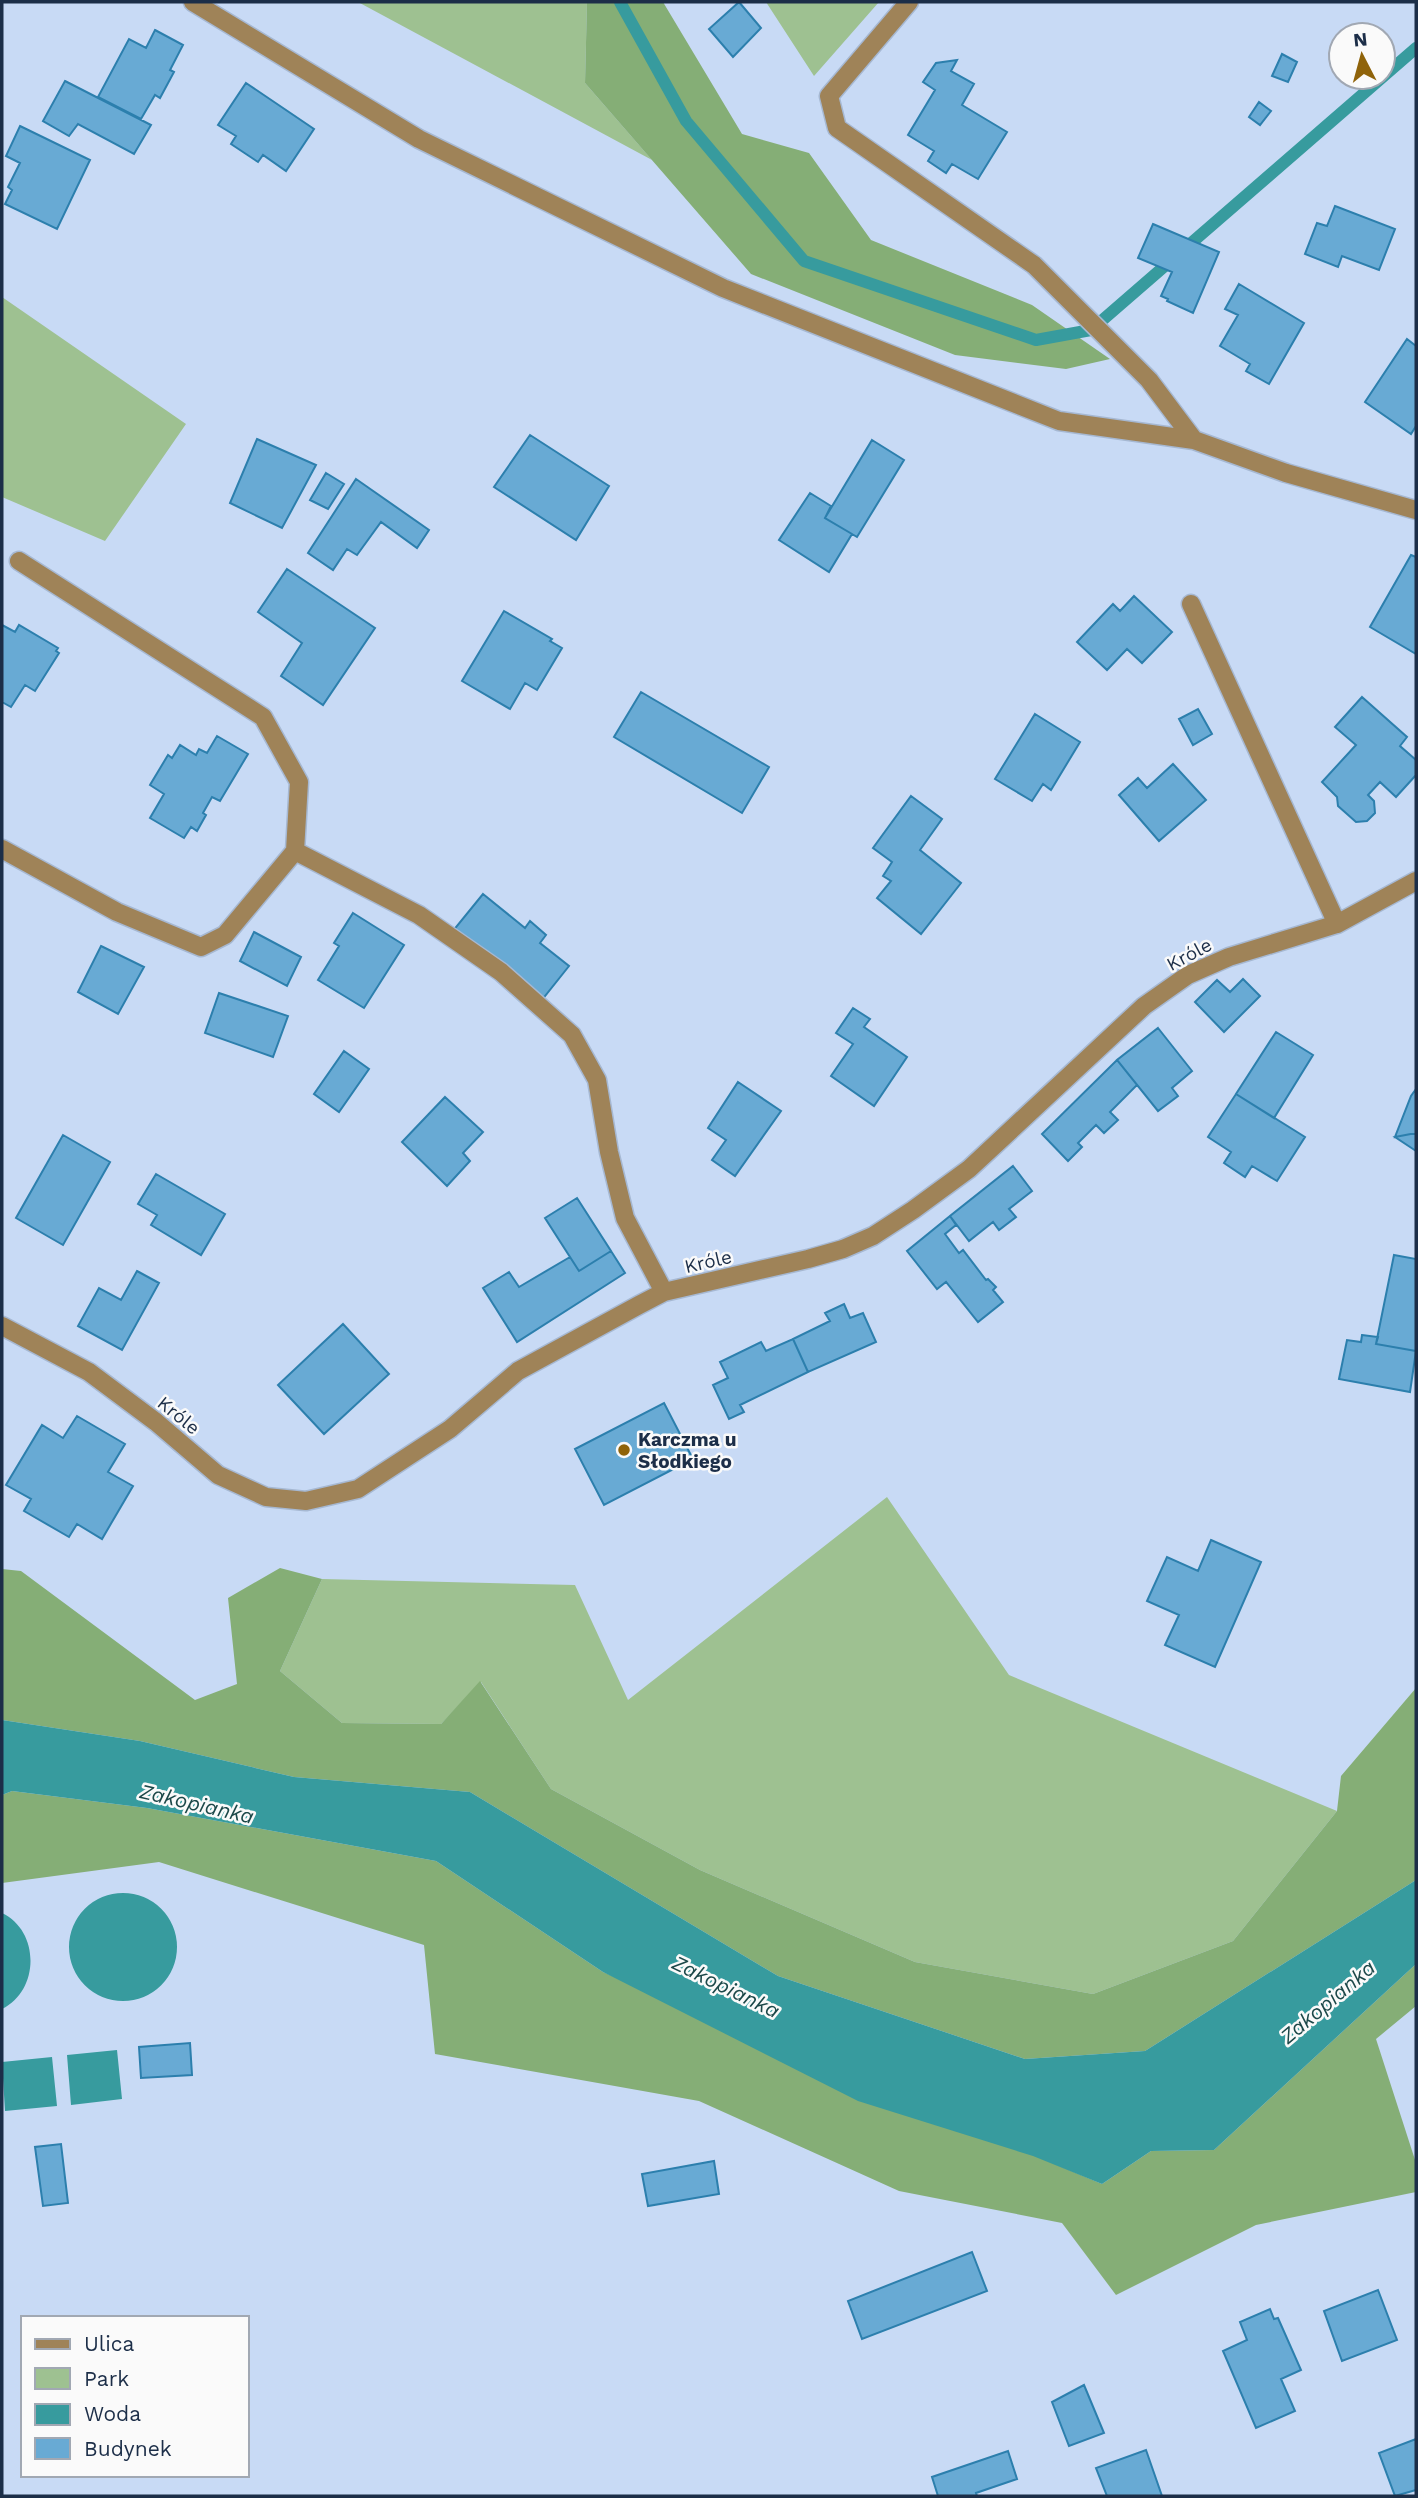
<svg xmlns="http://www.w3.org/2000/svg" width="1418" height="2498" viewBox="0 0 1418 2498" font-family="'Work Sans',sans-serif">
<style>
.green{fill:#9ec191}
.forest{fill:#85ae76}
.water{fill:#379b9e}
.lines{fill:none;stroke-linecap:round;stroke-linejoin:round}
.stream{stroke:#379b9e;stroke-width:12}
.building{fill:#68aad4;stroke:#2c7fad;stroke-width:2}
.minor-casing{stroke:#a6b8d2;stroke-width:21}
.minor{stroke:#9f8358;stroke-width:18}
.poi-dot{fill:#8f630a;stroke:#fafafa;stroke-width:2.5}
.labels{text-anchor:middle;stroke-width:5;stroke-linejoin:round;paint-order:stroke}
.street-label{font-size:19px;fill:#1c2e48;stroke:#fafafa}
.poi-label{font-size:19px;font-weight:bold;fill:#1c2e48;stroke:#fafafa;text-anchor:start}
.water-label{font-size:21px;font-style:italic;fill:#1c4849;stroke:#fafafa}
</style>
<rect width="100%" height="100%" fill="#c8daf5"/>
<path class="green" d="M 358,2 L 587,2 L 585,83 L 652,160 Z
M 766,2 L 879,2 L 814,76 Z
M 2,297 L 186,424 L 105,541 L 2,497 Z
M 887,1497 L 1009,1675 L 1337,1811 L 1233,1941 L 1093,1994 L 915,1962 L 700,1870 L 551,1789 L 481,1682 L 441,1724 L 342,1723 L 280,1671 L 322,1579 L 575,1585 L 628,1700 Z"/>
<path class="forest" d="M 587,2 L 663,2 L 742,134 L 809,153 L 871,240 L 1032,305 L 1110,359 L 1066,369 L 955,355 L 751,274 L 585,83 Z
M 280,1568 L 322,1579 L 280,1671 L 342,1723 L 441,1724 L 480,1681 L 551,1789 L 700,1870 L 915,1962 L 1093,1994 L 1233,1941 L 1337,1811 L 1341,1776 L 1416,1688 L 1416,1880 L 1145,2051 L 1025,2059 L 778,1976 L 470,1792 L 294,1777 L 140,1741 L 2,1720 L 2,1569 L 21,1571 L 195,1700 L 237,1684 L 228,1598 Z
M 12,1791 L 147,1808 L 436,1861 L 603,1972 L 1102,2184 L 1151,2151 L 1214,2150 L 1416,1964 L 1416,2006 L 1376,2039 L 1416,2163 L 1416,2192 L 1256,2225 L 1116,2295 L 1062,2223 L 899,2191 L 699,2101 L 435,2054 L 424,1945 L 159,1862 L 2,1883 L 2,1795 Z"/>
<path class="water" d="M 2,1720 L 140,1741 L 294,1777 L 470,1792 L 778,1976 L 1025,2059 L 1145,2051 L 1416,1880 L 1416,1964 L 1214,2150 L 1151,2151 L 1102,2184 L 1033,2156 L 858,2101 L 603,1972 L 436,1861 L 147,1808 L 12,1791 L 2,1795 Z
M69 1947a54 54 0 1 1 108 0a54 54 0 1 1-108 0Z
M 2,1913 C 40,1931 40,1990 2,2009 Z
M 117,2050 L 122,2099 L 71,2105 L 67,2055 Z
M 52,2057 L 57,2106 L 5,2111 L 2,2062 Z"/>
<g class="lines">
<path class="stream" d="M 620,2 L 686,121 L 804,261 L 1036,340 L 1091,330 L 1416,48"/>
</g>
<path class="building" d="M 739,2 L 761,28 L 733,57 L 709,29 Z
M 155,30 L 183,45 L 170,70 L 174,72 L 160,98 L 155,95 L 141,119 L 98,97 L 129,39 L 146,48 Z
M 1282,54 L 1297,62 L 1288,82 L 1272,76 Z
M 957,60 L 951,71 L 974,84 L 962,105 L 1007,132 L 978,179 L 952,164 L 946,173 L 928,161 L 934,151 L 908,135 L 935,90 L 923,82 L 936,63 Z
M 65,81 L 151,125 L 134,154 L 78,124 L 69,136 L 43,121 Z
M 246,83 L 314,129 L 286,171 L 263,155 L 258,162 L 231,144 L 236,136 L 218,125 Z
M 1259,102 L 1271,111 L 1260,125 L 1249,117 Z
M 20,126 L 90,160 L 57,229 L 5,204 L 12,190 L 8,187 L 20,163 L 6,156 Z
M 1335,206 L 1395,229 L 1379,270 L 1342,256 L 1338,267 L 1305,254 L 1317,223 L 1327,226 Z
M 1153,224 L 1219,252 L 1193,313 L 1167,301 L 1168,299 L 1161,296 L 1172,272 L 1138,258 Z
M 1239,284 L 1304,323 L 1269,384 L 1246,371 L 1250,364 L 1220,346 L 1238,315 L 1225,309 Z
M 1407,339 L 1416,346 L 1416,426 L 1411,434 L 1365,402 Z
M 530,435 L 609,486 L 576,540 L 494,487 Z
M 257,439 L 316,465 L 282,528 L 230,503 Z
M 872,440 L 904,460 L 857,537 L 825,518 Z
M 326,473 L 344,484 L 328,509 L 310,500 Z
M 356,479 L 429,530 L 417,548 L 381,522 L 357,555 L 347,549 L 333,570 L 308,553 Z
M 810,493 L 831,506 L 825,518 L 852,534 L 829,572 L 779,540 Z
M 1411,555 L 1416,557 L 1416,654 L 1370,627 Z
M 287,569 L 375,628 L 323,705 L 281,676 L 302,643 L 258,612 Z
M 1134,596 L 1172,632 L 1142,663 L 1127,649 L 1107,670 L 1077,642 L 1113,604 L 1120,611 Z
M 504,611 L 552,639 L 550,641 L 562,648 L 537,690 L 525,683 L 510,709 L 462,681 Z
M 2,625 L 15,632 L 19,625 L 58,648 L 56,651 L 59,653 L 35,691 L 25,685 L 11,707 L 2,702 Z
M 641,692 L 769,767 L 742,813 L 614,737 Z
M 1362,697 L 1407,737 L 1400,746 L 1416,760 L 1416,775 L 1396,797 L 1380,782 L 1368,795 L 1374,801 L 1375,813 L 1367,821 L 1356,822 L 1338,806 L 1337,797 L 1322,782 L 1356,745 L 1335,727 Z
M 1198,709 L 1212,734 L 1193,745 L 1179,719 Z
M 1035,714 L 1080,742 L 1051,790 L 1043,784 L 1032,801 L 995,779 Z
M 217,736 L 248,754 L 220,801 L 212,797 L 203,813 L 206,815 L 197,831 L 191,827 L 184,838 L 150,818 L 164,794 L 150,785 L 168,755 L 172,758 L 180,745 L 196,755 L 199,749 L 207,753 Z
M 1173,764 L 1206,800 L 1159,841 L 1119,795 L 1138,778 L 1147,788 Z
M 911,796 L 942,819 L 920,850 L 961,883 L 921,934 L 877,898 L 891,881 L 883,876 L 892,862 L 873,848 Z
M 483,894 L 525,928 L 530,921 L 546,935 L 540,943 L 569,966 L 541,1001 L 452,932 Z
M 353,913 L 404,945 L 364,1008 L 318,980 L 339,946 L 334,943 Z
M 254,932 L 301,957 L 287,986 L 240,961 Z
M 101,946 L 144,967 L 118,1014 L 78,992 Z
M 1243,979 L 1260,996 L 1224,1032 L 1195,1002 L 1217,980 L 1230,992 Z
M 219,993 L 288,1016 L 273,1057 L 205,1033 Z
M 853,1008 L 870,1019 L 864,1027 L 907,1057 L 874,1106 L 831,1076 L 853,1044 L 836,1033 Z
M 1158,1028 L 1192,1071 L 1172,1088 L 1178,1096 L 1158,1111 L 1117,1060 Z
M 1276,1032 L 1313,1055 L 1274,1118 L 1236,1094 Z
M 344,1051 L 369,1069 L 339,1112 L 314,1094 Z
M 1117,1060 L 1137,1085 L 1110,1112 L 1118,1120 L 1104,1133 L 1096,1125 L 1078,1143 L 1082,1147 L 1068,1161 L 1042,1134 Z
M 738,1082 L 781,1111 L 735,1176 L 712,1160 L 726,1140 L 708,1128 Z
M 1416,1089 L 1416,1133 L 1395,1137 L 1411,1096 Z
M 1236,1094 L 1305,1137 L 1277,1181 L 1252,1166 L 1245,1177 L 1224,1163 L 1231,1152 L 1208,1137 Z
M 445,1097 L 483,1132 L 463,1153 L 470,1161 L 447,1186 L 402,1142 Z
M 1416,1133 L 1416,1151 L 1395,1137 Z
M 63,1135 L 110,1162 L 63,1245 L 16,1218 Z
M 1013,1166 L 1032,1191 L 1009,1209 L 1016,1217 L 999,1230 L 993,1222 L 969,1241 L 950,1216 Z
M 156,1174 L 225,1214 L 201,1255 L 151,1225 L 157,1215 L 138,1204 Z
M 577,1198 L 611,1251 L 579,1271 L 545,1218 Z
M 950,1216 L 956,1225 L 945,1234 L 959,1253 L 963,1250 L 986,1280 L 988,1279 L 996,1287 L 993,1290 L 1003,1302 L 978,1322 L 946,1282 L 937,1289 L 907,1251 Z
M 611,1251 L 625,1273 L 517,1342 L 483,1288 L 509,1272 L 519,1287 L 570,1257 L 579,1271 Z
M 1394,1255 L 1416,1259 L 1416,1351 L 1376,1344 Z
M 137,1271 L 159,1283 L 122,1350 L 78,1326 L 99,1288 L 121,1300 Z
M 844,1304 L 850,1318 L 863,1313 L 876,1342 L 808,1372 L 793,1339 L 830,1321 L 825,1313 Z
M 343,1324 L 389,1374 L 324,1434 L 278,1385 Z
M 1362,1335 L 1378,1337 L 1376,1344 L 1416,1351 L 1410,1392 L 1339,1379 L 1347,1340 L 1361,1342 Z
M 793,1339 L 808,1372 L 740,1405 L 744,1412 L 729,1419 L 713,1385 L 728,1378 L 720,1362 L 761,1342 L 766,1351 Z
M 664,1403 L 693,1459 L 604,1505 L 575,1449 Z
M 77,1416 L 125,1444 L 108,1472 L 133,1486 L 102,1539 L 77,1524 L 69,1537 L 24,1511 L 31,1499 L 6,1485 L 42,1425 L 63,1438 Z
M 1211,1540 L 1261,1562 L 1215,1667 L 1165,1645 L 1179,1615 L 1147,1601 L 1167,1557 L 1198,1571 Z
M 190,2043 L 192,2075 L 141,2078 L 139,2047 Z
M 61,2144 L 68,2203 L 43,2206 L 35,2147 Z
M 714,2161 L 719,2194 L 648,2206 L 642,2174 Z
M 972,2252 L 987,2291 L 862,2339 L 848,2301 Z
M 1378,2290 L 1397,2340 L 1342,2361 L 1324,2311 Z
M 1270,2309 L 1274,2319 L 1278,2318 L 1301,2370 L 1281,2379 L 1295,2411 L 1256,2428 L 1223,2351 L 1247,2340 L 1240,2322 Z
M 1084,2385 L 1104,2433 L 1069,2446 L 1052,2402 Z
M 1416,2439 L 1416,2490 L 1395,2496 L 1379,2453 Z
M 1146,2450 L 1162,2496 L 1107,2496 L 1096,2468 Z
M 1008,2451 L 1017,2479 L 976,2493 L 977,2496 L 938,2496 L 932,2477 Z"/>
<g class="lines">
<g class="minor-casing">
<path id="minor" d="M 193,2 L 419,139 L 723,288 L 1059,421 L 1194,440 L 1286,473 L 1416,510
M 909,2 L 829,96 L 837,128 L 1034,265 L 1149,380 L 1194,440
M 19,561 L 263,717 L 299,782 L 295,851 L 419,915 L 501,972 L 572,1035 L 597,1080 L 609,1152 L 625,1218 L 664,1292
M 1191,604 L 1337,924
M 2,849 L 117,912 L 201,947 L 225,935 L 295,851
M 2,1326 L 89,1372 L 156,1422 L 218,1475 L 266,1497 L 306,1501 L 358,1489 L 450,1429 L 518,1371 L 639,1305 L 664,1292 L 808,1259 L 843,1249 L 873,1236 L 913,1210 L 969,1169 L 1144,1006 L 1188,975 L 1229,957 L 1337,924 L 1416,881"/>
</g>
<use href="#minor" class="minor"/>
</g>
<circle class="poi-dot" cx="624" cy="1450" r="7"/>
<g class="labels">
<g class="street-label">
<text transform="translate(1189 954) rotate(-28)" y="7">Króle</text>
<text transform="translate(708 1261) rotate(-13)" y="7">Króle</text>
<text transform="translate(179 1415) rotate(39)" y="7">Króle</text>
</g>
<g class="poi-label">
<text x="638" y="1446">Karczma u<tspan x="638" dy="22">Słodkiego</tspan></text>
</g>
<g class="water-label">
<text transform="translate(197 1804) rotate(13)" y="7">Zakopianka</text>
<text transform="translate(726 1987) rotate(26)" y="7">Zakopianka</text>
<text transform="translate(1328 2002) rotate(-40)" y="7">Zakopianka</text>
</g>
</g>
<rect width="1418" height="2498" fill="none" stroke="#1c2e48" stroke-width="7"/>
<rect x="21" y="2316" width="228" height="161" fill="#fafafa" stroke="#a1a8b3" stroke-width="2"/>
<rect x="35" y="2339" width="35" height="10" fill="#9f8358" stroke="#a1a8b3" stroke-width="2"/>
<text x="84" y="2351" font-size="21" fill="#1c2e48">Ulica</text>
<rect x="35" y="2368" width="35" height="21" fill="#9ec191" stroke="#a1a8b3" stroke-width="2"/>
<text x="84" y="2386" font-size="21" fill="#1c2e48">Park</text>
<rect x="35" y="2404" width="35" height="21" fill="#379b9e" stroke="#a1a8b3" stroke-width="2"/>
<text x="84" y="2421" font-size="21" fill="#1c2e48">Woda</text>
<rect x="35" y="2438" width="35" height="21" fill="#68aad4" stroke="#a1a8b3" stroke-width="2"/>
<text x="84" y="2456" font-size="21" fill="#1c2e48">Budynek</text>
<g transform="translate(1362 56) rotate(354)"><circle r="33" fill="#fafafa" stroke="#a1a8b3" stroke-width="2"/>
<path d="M0-5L12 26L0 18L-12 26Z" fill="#8f630a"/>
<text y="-10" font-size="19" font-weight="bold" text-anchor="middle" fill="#1c2e48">N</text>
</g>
</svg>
